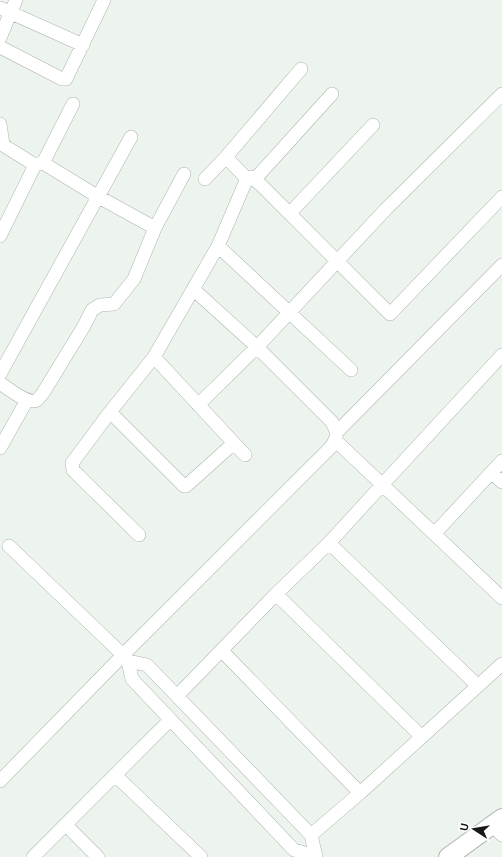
<svg xmlns="http://www.w3.org/2000/svg" width="502" height="857" viewBox="0 0 502 857" font-family="'DM Sans',sans-serif">
<style>
.lines{fill:none;stroke-linecap:round;stroke-linejoin:round}
.street-casing{stroke:#adb4ad;stroke-width:14}
.secondary-casing{stroke:#adb4ad;stroke-width:20}
.street{stroke:#fff;stroke-width:13}
.secondary{stroke:#fff;stroke-width:18}
</style>
<rect width="100%" height="100%" fill="#ecf4ed"/>
<g class="lines">
<g class="street-casing">
<path id="street" d="M 0,8 L 83,45
M 0,38 L 16,0
M 0,47 L 62,79 L 66,79 L 104,0
M 0,124 L 3,145 L 35,165
M 226,157 L 247,179
M 43,163 L 73,104
M 205,179 L 226,157 L 301,69
M 255,179 L 332,94
M 290,213 L 373,125
M 155,228 L 184,174
M 0,236 L 35,165 L 43,163 L 97,196 L 155,228 L 134,279 L 114,304 L 100,305 L 92,310 L 84,326 L 43,393 C 41,395 39,399 37,400 C 29,405 7,388 0,383
M 218,246 L 351,370
M 154,357 L 218,246 L 245,183 L 247,179 L 251,177 L 261,185 L 390,314 L 502,197
M 0,374 L 131,137
M 198,405 L 257,347 L 386,209 L 502,94
M 110,412 L 184,486 L 186,486 L 234,443
M 337,432 L 502,265
M 335,440 L 502,598
M 0,448 L 27,400
M 492,473 L 502,482
M 435,533 L 502,461
M 139,535 L 83,480 L 73,470 L 72,463 L 110,412 L 154,357 L 245,455
M 329,543 L 478,686
M 9,546 L 123,655 L 128,661 L 132,679 L 294,850 L 315,856
M 276,594 L 422,737
M 222,651 L 360,793
M 128,661 L 147,665 L 311,835 L 316,857
M 177,696 L 276,594 L 329,543 L 382,485 L 502,355
M 115,775 L 201,857
M 0,781 L 123,655 L 331,447 C 338,436 338,434 332,422 L 257,347 L 193,289
M 66,825 L 98,857
M 492,825 L 502,835
M 311,835 L 360,793 L 502,664
M 33,857 L 170,720"/>
</g>
<g class="secondary-casing">
<path id="secondary" d="M 448,857 L 502,818"/>
</g>
<use href="#street" class="street"/>
<use href="#secondary" class="secondary"/>
</g>
<g transform="translate(474 829) rotate(282)" stroke="#ffffff" stroke-width="3" paint-order="stroke">
<path d="M0-3L7 15L0 10L-7 15Z" fill="#161916"/>
<text y="-6" font-size="11" font-weight="bold" text-anchor="middle" fill="#161916">U</text>
</g>
</svg>
